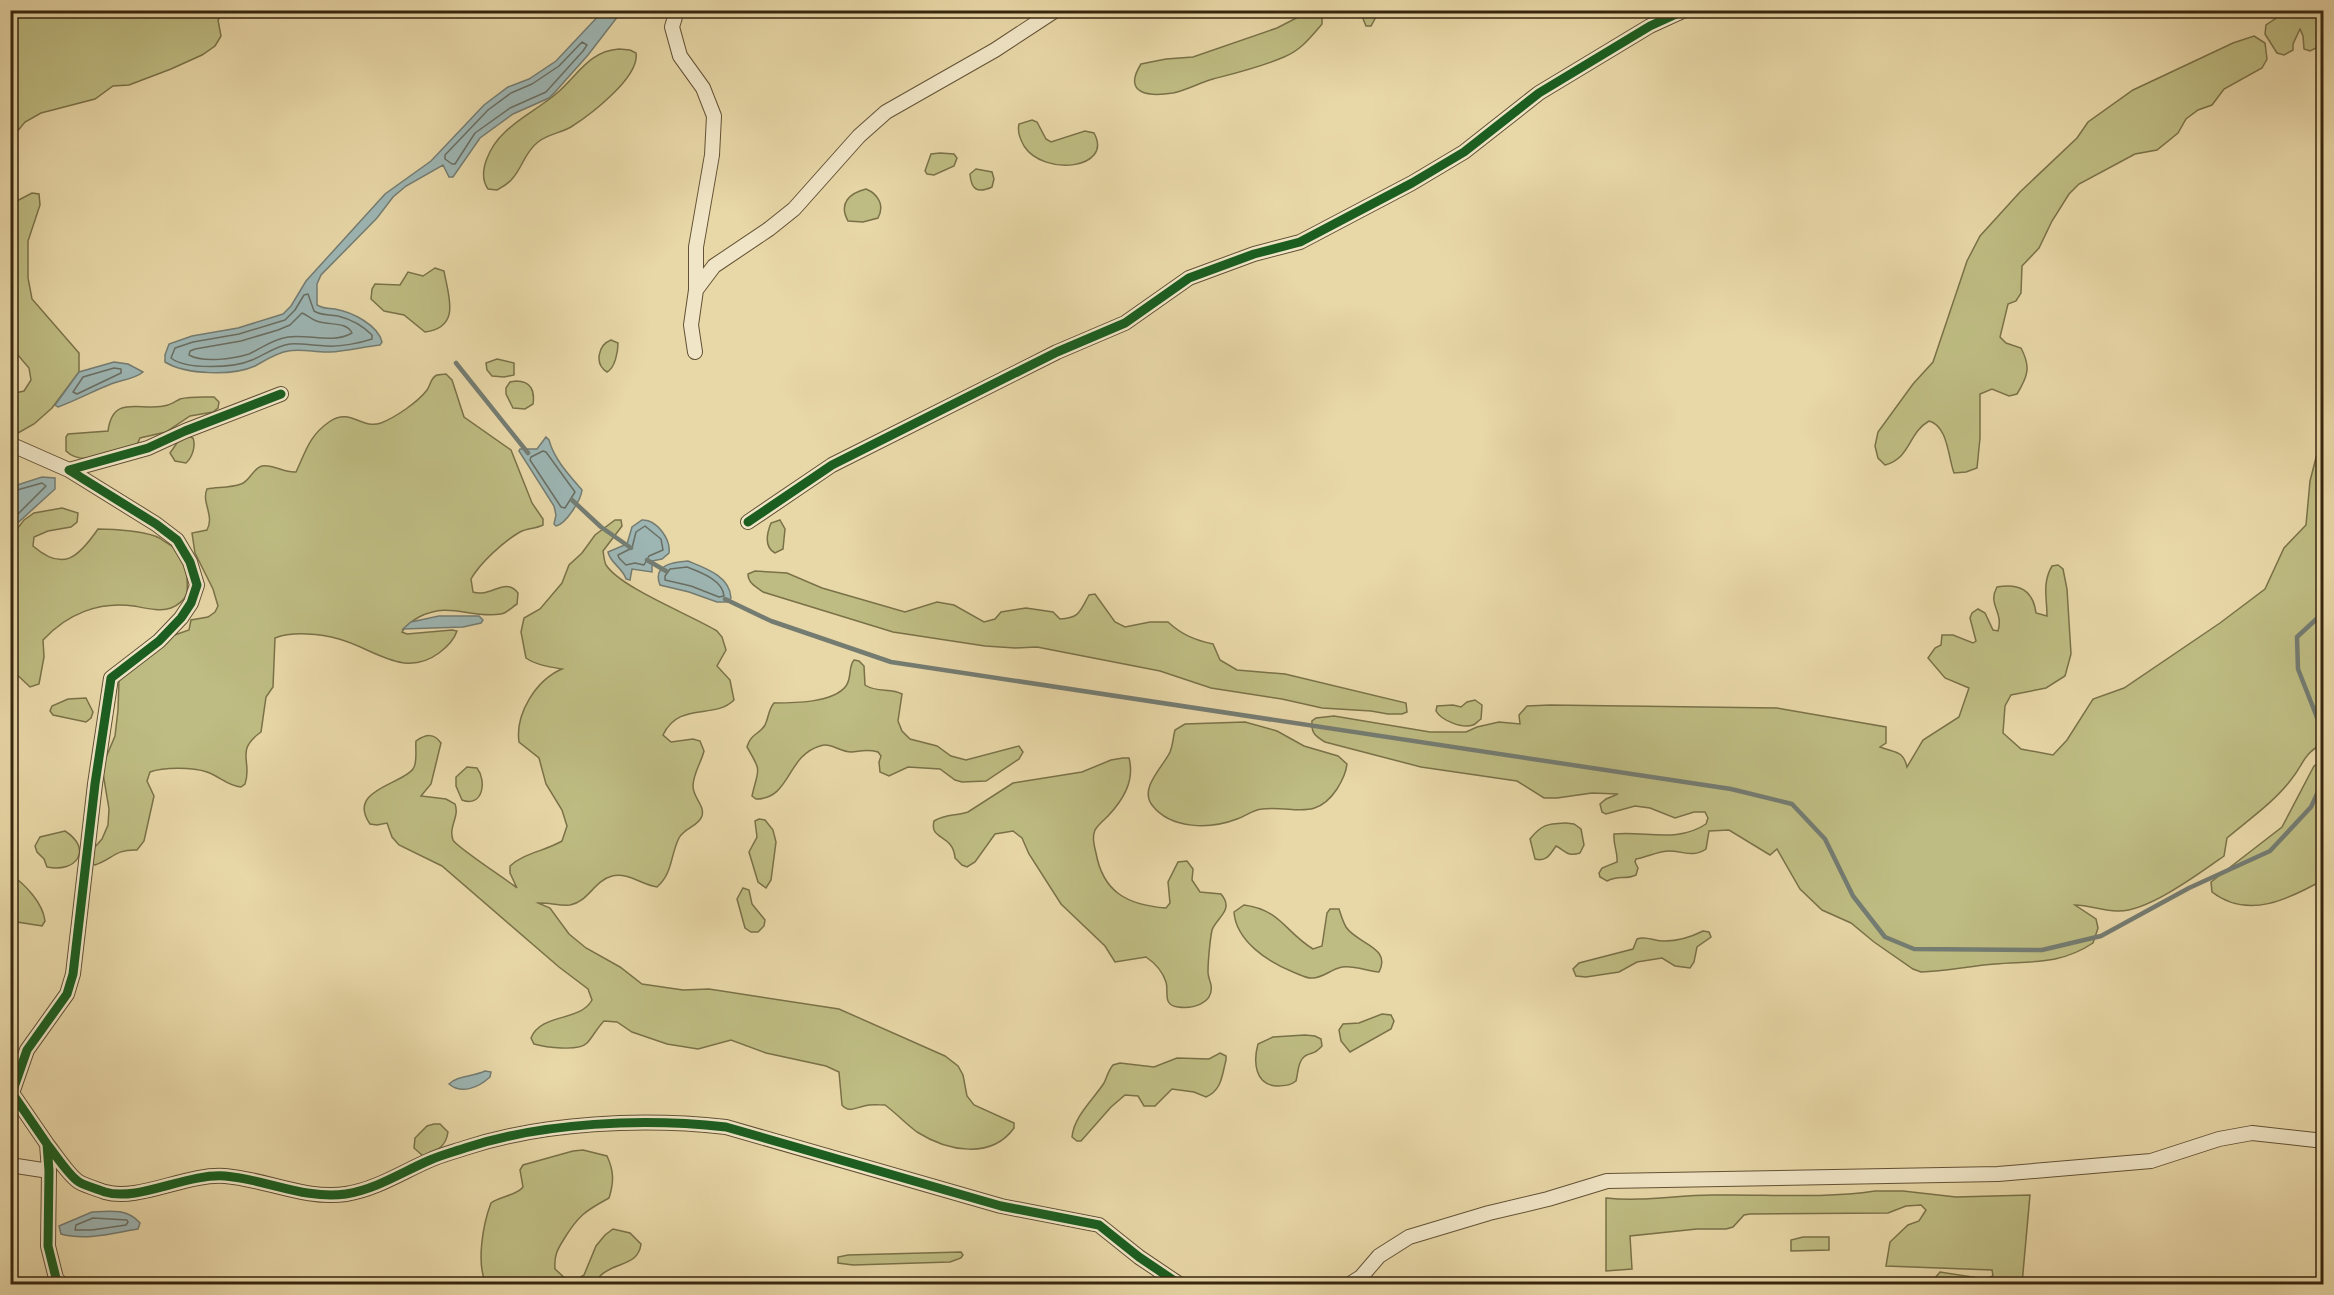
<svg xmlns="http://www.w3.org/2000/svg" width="2334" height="1295" viewBox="0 0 2334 1295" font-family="'Gentium Book Plus',serif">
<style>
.green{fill:#bebc82;stroke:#7a7148;stroke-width:1.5}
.water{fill:#9db6b4;stroke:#747c72;stroke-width:1.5}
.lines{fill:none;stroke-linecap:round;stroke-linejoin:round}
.shore{stroke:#6a6e62;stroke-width:1.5}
.stream{stroke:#747c72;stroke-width:4.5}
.minor-casing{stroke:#635235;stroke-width:16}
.minor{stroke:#f0e5c6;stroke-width:14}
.cycleway-casing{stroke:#f0e5c6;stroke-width:13}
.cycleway{stroke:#1b5e20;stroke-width:9}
</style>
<rect width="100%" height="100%" fill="#e8d7a7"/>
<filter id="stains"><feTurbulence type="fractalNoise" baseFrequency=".00333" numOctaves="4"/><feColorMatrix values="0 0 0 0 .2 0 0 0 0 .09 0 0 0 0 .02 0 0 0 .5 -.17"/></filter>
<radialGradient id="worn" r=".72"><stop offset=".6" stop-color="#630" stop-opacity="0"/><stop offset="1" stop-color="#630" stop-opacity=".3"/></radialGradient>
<path class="green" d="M 11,10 L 225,10 L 225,11 L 218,20 L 221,36 L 215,46 L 202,55 L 171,69 L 129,85 L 113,86 L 95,99 L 41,113 L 25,122 L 11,139 Z
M 1317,11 L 1322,18 L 1322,24 C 1310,38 1301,50 1284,57 C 1261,67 1236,73 1213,79 C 1199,83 1187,90 1173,93 C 1149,97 1122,94 1141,64 L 1166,59 L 1193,57 L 1277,28 L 1308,12 Z
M 1360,11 L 1360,10 L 1386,11 L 1377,15 L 1371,26 L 1366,26 Z
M 2300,11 L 2323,11 L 2322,45 L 2310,51 L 2304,49 L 2303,36 L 2300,29 L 2293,44 L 2293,50 L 2284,55 L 2277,53 L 2265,34 L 2266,25 L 2278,17 Z
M 2254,36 L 2265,43 L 2267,59 L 2262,68 L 2224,89 L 2212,105 L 2198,110 L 2186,119 L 2178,133 L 2157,150 L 2135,154 L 2079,184 L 2069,194 L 2052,221 L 2039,248 L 2022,266 L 2021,293 L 2016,301 L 2008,304 L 2000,337 L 2006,343 L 2021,348 C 2031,367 2028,376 2017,394 L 2009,396 L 1992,389 L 1980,394 L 1980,438 L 1977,468 L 1966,472 L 1954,473 C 1948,457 1948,426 1929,421 C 1908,433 1911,458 1885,465 L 1878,458 L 1875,446 L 1878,432 L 1913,384 L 1933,362 L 1967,261 L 1980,236 L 2020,192 L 2077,138 L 2088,122 L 2133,90 L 2233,43 Z
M 619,49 L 630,50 L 636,53 C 640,77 590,115 571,127 C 561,133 548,134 538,142 C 524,153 523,167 512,179 C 508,184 502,187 497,190 L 488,189 C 476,172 491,145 505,132 C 520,117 541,107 557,93 C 578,75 589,51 619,49 Z
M 1032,120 L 1037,122 L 1046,139 L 1051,142 L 1085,131 L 1094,133 C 1114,169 1044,177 1024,146 C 1020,139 1017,132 1019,124 Z
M 940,153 L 954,154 L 957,158 L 954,166 L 934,175 L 927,174 L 925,171 L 931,154 Z
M 976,169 L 992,172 L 994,179 L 992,187 C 977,194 971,189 970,174 Z
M 866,189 C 878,194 885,205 878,218 L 863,222 L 848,221 C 838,203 850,193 866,189 Z
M 32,193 L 39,194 L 40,205 L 28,241 L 28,278 L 32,299 L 79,353 L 79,372 L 52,408 L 34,424 L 11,437 L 10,394 L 24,391 L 31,380 L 29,368 L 11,347 L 11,204 Z
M 435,268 L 444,271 C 448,295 462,327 425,332 L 404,315 L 384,311 L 371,299 L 372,289 L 375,284 L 400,285 L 408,272 L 423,276 Z
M 611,340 L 618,343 C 618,352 615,368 607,372 C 594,364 598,345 611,340 Z
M 497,359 L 514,363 L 514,375 L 504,377 L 492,376 L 487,370 L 486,363 Z
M 446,374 L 452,380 L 464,417 L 511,450 L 532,503 L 543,519 L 543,525 C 535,529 527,528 520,532 C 504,541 480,563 471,579 L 473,592 C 491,598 505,576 518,593 L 517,604 C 512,607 507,613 501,614 C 470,619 450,601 419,617 C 412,621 406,625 402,632 L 407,634 L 452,630 L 457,631 C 454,640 447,647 439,653 C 404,679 373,648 339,639 C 321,634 293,631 275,638 L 273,687 L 266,697 L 261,732 C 234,751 253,762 245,784 L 241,787 C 228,786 219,776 207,772 C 193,767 163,767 150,772 L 147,781 L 154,796 L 144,841 L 137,850 C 115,849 113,859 95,865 L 92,863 L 93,849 L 102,839 L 108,825 L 109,809 L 102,767 L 115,736 L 118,710 L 119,681 L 123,673 L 169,637 L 189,630 L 191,620 L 208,617 L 215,612 L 218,606 L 213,589 L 195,553 L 192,533 L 207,530 C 215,516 201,502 207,489 C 218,487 230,488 241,484 C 250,481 253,468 262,466 C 273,464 284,473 296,472 C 306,451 309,436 329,422 C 351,407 361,430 381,423 C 396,417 418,402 427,390 C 431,385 430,378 437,375 C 438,375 445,374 446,374 Z
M 516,381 C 531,381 535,391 533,404 L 525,409 L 513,408 L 506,394 L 506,388 L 510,382 Z
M 204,397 L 214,397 L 219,402 L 218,408 L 213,412 L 190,416 L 166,432 L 140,438 L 136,447 C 116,452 83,468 66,451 L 66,437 L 68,434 L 108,431 C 113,392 143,413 168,405 C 172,404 176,401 180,399 C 188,397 196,397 204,397 Z
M 188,436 L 193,438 C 196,446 192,458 186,463 L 175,461 L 170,453 L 181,437 Z
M 2323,439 L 2323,743 C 2301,756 2305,763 2290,781 C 2273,803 2248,820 2227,838 L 2224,856 C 2200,873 2146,913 2117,911 C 2103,911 2089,905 2075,905 L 2096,919 L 2098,928 L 2093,943 C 2060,965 2032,961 1995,964 C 1970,966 1946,971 1921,972 L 1913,969 L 1874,942 L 1851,923 L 1822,910 L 1800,889 L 1777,849 L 1770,855 L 1729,830 L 1709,831 L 1706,849 C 1693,858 1683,851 1669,851 C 1659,851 1647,857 1636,859 L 1635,862 L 1638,868 L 1636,875 C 1626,880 1619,875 1607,881 L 1600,877 L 1599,873 L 1602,868 L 1617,862 C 1618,852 1613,845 1614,834 C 1646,831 1678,843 1706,824 L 1708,818 L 1705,812 L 1694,812 L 1675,818 L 1650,808 L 1635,806 L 1606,814 L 1602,812 L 1600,804 L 1606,799 L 1618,794 L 1592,793 L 1557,798 L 1544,798 L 1517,781 L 1421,767 L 1325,742 C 1315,736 1311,733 1312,721 L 1316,718 L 1334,716 L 1430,732 L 1466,732 L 1477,727 L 1499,722 L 1520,724 L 1519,715 L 1527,706 L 1550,705 L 1777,708 L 1886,727 L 1886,743 L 1880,747 C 1895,753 1903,750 1907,767 L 1923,740 L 1959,717 L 1969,688 L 1945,678 L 1928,658 L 1935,648 L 1941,645 L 1942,635 L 1953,635 L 1973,643 L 1976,641 L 1970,618 L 1972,613 L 1978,609 L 1985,613 L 1993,630 L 1998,631 C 2004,611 1987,605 1997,587 C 2019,583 2033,590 2036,613 L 2047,616 C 2047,598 2042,583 2052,566 L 2058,565 L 2063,569 L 2067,589 L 2071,654 L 2065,676 L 2046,688 L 2011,695 L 2005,706 L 2003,733 L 2021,749 L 2053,755 L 2067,740 L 2093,699 L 2124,688 L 2220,623 L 2265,589 L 2284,548 L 2306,525 L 2310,481 L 2319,446 Z
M 62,508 L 78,513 L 77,522 L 71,527 L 48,531 L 34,537 L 33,546 C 63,572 78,558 98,529 C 113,529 149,531 161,539 C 168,545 178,547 183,556 C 186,561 188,585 187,592 C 186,599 177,606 171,608 C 161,612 145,608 134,606 C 99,601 67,614 43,640 L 44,657 L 39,684 L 30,687 L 11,669 L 10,538 L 24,520 L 34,513 Z
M 615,520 L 621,520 L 622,526 L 603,551 C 604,556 604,561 606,565 C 621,588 691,615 717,631 L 722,637 L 726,650 L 717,666 L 730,680 L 734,700 C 714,720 679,701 663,735 L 671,742 L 693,739 L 700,741 L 704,751 C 701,763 693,774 693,786 C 693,798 705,805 702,816 C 699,826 684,828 679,838 C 670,856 673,873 657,887 C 642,885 628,872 612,876 C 594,881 588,902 570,905 C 559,906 547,902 538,903 L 550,908 L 569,934 L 586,948 L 620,967 L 642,984 L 683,990 L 709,989 L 839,1009 L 945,1056 L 958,1066 L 963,1075 L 967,1096 L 974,1105 L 1014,1123 L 1014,1128 C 991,1160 947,1151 917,1132 C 906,1124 896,1113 885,1105 C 878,1105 871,1104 864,1106 C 855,1108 849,1113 842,1105 L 839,1072 L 826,1066 L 766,1053 L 731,1040 L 698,1049 L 667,1044 L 632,1032 L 617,1022 L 604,1021 C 597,1028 592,1038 587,1043 C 578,1052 545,1047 534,1044 L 531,1038 C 541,1013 580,1022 592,1000 L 588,989 L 559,967 L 442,866 L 399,845 L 392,837 L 387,823 L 377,825 L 370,824 C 346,790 403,784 413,769 C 418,763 415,749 416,741 C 426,734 434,733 441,743 L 431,784 L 421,796 L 446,799 L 455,804 C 460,817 448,826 453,840 C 455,846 507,880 517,888 L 510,873 L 510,866 C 524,853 545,851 562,841 L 567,826 L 562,810 L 546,784 L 539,758 L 519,742 C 515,714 536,680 562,669 C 550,667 536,665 526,658 L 521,632 L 524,618 L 540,609 L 562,583 L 569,565 L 582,553 L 595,535 Z
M 780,520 L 785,529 L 783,549 L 775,553 C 764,547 767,533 771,523 Z
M 755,571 L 787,573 L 822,588 L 905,612 L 937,602 L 954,605 L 984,622 L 995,619 L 1001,612 L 1026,608 L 1053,612 L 1060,619 C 1080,618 1080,611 1089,595 L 1095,594 L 1115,622 L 1125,627 L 1150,622 L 1168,622 C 1182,635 1195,640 1213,644 L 1220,660 L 1237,670 L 1285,674 L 1406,703 L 1407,712 L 1402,714 L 1388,714 L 1371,711 L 1322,708 L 1282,699 L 1211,688 L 1160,671 L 1037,647 L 1015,648 L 985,646 L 893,632 L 763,592 C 756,587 748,583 748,574 Z
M 854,660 L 859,661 L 864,666 L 865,685 C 877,693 890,688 902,694 L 898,721 L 902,731 L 910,739 L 937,746 L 951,756 L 966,760 L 1019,746 L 1023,752 L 1019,759 L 986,781 L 962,782 L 955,780 L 940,769 L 908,767 L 889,776 L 880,772 L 879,762 L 881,756 L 878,752 C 867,749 862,751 851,752 C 840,752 831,742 820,746 C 786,756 791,799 756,799 L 752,796 C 758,768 763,774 747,747 C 751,733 759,735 765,725 C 769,717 768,710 774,703 C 794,703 833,703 846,686 C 852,678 848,667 854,660 Z
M 86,698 L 93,712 L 91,718 L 86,722 L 53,715 L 50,711 L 52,706 L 68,699 Z
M 1475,700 L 1482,705 L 1481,719 C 1478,721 1476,724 1473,725 C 1462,729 1441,720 1436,711 L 1437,706 L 1453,705 L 1461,707 L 1467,702 Z
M 1245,722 L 1277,731 L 1304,746 L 1338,756 L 1347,764 C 1346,774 1342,781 1337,789 C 1315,822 1294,805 1262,809 C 1252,810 1246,816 1237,819 C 1211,829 1171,830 1152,805 C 1139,788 1163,767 1170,752 C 1173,745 1173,737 1175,730 L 1185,724 Z
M 1123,758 L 1129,758 C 1135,781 1123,800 1108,816 C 1104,820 1098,825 1095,830 C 1092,837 1094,845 1096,853 C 1103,892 1127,905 1166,908 L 1170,903 L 1168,882 L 1178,862 L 1187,861 L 1193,869 L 1192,880 L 1200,892 L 1221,894 C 1235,910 1216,918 1212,930 C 1210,940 1208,961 1208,972 C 1208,977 1210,980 1211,985 C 1214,1004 1192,1009 1178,1007 C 1162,1005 1169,992 1166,982 C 1162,970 1155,963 1146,957 L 1115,962 L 1105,946 L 1061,904 L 1029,854 L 1022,838 L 1013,831 L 995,834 L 975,862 L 967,867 L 962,865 L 955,858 C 953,833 929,841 934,821 C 946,814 956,816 968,812 L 1013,783 L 1082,772 L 1111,760 Z
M 2323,760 L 2323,880 C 2289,899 2248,920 2212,892 L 2211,882 L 2282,827 L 2314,766 Z
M 467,767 L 477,768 C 487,781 483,808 462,800 L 456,786 L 456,777 Z
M 759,819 L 765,820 L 773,830 L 776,842 L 771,880 L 766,888 L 758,882 L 749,852 L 757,837 L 755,821 Z
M 1566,823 L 1574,824 L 1581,829 L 1584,845 L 1580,853 C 1567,857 1566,851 1556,846 C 1550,855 1546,862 1535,859 L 1530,839 C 1542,824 1547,824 1566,823 Z
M 65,831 C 93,849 77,873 47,867 L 44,859 L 37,852 L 35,846 L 40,837 Z
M 10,874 C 25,884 43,903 45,921 L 42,926 L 11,921 Z
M 743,888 L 749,890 L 752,904 L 765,920 L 764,926 L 758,932 L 751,932 L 745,928 L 737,899 Z
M 1244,905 C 1281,910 1285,932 1313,949 L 1322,946 L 1327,913 L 1330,909 L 1339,909 C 1341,915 1343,922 1346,927 C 1357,944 1392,947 1379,972 C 1367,971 1354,965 1342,967 C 1331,969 1322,979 1311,978 C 1305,978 1299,974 1293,972 C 1268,962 1236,941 1234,912 Z
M 1703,931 L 1709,932 L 1711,937 L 1697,947 L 1694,962 L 1690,968 L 1675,966 L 1662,958 L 1637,962 L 1619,972 L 1586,977 L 1576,976 L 1573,969 L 1579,963 L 1633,949 L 1637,939 C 1646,935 1656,942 1665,941 C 1679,941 1691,937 1703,931 Z
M 1382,1014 L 1391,1015 L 1394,1021 L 1391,1029 L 1350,1052 L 1341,1041 L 1339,1030 L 1343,1024 L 1359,1023 Z
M 1305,1035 L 1315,1036 L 1321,1039 L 1322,1046 C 1313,1056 1313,1051 1305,1056 C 1298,1061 1298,1073 1296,1081 C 1291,1085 1284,1086 1278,1086 C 1255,1086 1253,1062 1258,1044 L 1273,1037 Z
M 1220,1053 L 1226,1056 L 1226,1060 C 1222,1075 1222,1090 1206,1097 L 1194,1092 L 1172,1089 L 1155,1106 L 1144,1106 L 1138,1096 L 1125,1095 L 1111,1107 L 1081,1141 L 1077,1141 L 1072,1137 C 1074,1116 1093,1100 1104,1083 C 1107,1077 1108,1071 1113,1065 L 1120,1063 L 1154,1067 L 1177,1058 L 1209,1059 Z
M 434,1124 L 440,1124 L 448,1132 C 446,1147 436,1152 423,1156 L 414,1148 L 415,1138 L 427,1126 Z
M 583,1150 L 607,1156 C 614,1171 614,1182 609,1198 C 585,1211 578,1216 564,1239 C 557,1250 554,1256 555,1269 L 567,1280 L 576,1280 L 584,1275 L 596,1246 L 605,1235 L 613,1229 L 630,1233 L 641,1244 C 638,1267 615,1261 600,1276 L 599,1284 L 486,1284 C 476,1263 483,1224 491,1203 C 500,1196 516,1196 523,1187 L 520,1170 L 523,1165 L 573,1151 Z
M 1875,1191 L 1903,1191 L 1956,1197 L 2030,1195 L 2022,1284 L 1955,1284 L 1950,1278 L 1935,1278 L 1940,1272 L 1985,1279 L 1993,1276 L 1992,1270 L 1886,1266 L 1890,1242 L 1908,1225 L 1919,1221 L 1926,1210 L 1921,1205 L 1906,1206 L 1888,1213 L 1750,1214 L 1744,1215 L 1733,1227 L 1726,1229 L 1697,1229 L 1630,1236 L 1632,1269 L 1606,1271 L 1606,1198 C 1644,1202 1675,1195 1713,1195 C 1766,1194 1822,1199 1875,1191 Z
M 1803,1237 L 1829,1237 L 1829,1250 L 1791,1251 L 1791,1240 Z
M 961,1252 L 963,1255 L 961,1258 L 950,1262 L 853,1265 L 838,1263 L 838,1257 L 848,1255 Z"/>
<path class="water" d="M 603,11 L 622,11 L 588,55 L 556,91 L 549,98 L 513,114 L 480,138 L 453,177 L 449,177 L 443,165 L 406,186 L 393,197 L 377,218 L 321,275 L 317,284 L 317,305 C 324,309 328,308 335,309 C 352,312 378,325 382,342 L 380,345 C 363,347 346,351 330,352 C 316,353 302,348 288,351 C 276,353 266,360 255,366 C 233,376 186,375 165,362 L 165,355 L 169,344 L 192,336 L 238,328 L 283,314 L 291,306 L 306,281 L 385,194 L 431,161 L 484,105 L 508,87 L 529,79 L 556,61 Z
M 114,362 L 128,364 L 143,372 C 135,379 121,380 111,384 C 93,391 77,400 58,407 L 55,405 L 79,372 Z
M 546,437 L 549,440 C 554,459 569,475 582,490 C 581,500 566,524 556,526 L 554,524 L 556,515 L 554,506 L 519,451 L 520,449 L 537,449 Z
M 42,477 L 55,478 L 55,489 L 11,529 L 11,487 Z
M 642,520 C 657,519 671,540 669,553 L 662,559 L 652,561 L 652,572 L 632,569 L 630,580 L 626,579 C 623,568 610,563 608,552 L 627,544 L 632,527 Z
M 688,561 C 705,568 730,576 731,598 L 728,602 L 717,602 L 689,592 L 660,585 C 652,565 673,562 688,561 Z
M 439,616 L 479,616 L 483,620 L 481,623 L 463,627 L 403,629 L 411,622 Z
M 485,1071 L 491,1072 L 490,1077 C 479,1087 462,1095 449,1084 C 458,1075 473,1077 485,1071 Z
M 92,1212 C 109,1211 127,1208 140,1223 L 138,1229 C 113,1233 86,1241 61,1234 L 59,1226 Z"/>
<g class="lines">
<path class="shore" d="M 582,42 L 587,45 L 583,51 L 546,92 L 510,108 L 475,133 L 455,164 L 452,164 L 445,159 L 445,155 L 488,110 L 511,93 L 532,84 L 559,66 Z
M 308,294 L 314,311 C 322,316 329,314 338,316 C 350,319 363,326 372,335 L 372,339 C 360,343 340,347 327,346 C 314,346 302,343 290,344 C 275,346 265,355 252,360 C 234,368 186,370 171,358 L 175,348 L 193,342 L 239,334 L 285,320 L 295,310 L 304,295 Z
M 302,313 C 308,315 313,321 320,322 C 331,325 347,322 352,333 C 333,344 309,334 288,337 C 273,339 262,348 249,354 C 233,359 203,363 189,355 L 190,351 L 195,349 L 241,341 L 278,330 L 290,325 Z
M 114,368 L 121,369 L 121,373 L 77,394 L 73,392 L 83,377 Z
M 543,451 L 546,452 L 575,492 L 565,508 L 561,507 L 530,460 L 531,457 Z
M 10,492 L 42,483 L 46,486 L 10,522
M 645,526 L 661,539 L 663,550 L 649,556 L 644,565 L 635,563 L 626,565 L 619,558 L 618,555 L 632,548 L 636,532 Z
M 687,567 C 700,572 723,580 724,596 L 719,597 L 691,586 L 665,580 L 665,576 L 670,569 Z
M 93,1218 L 127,1220 L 128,1222 L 126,1225 L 92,1230 L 75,1230 L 76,1225 Z"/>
<path class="stream" d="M 456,363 L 528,453
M 572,500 L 601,527 L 631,548
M 647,560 L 666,571
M 725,599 L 771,621 L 891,662 L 1731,789 L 1792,804 L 1825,839 L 1853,896 L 1885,937 L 1914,949 L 2042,950 L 2101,936 L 2189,888 L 2270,851 L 2311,807 L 2324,779
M 2324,612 L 2297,637 L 2298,669 L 2320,725 L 2324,741"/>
<g class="minor-casing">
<path id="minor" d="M 677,10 L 672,27 L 680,56 L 703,88 L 714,116 L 712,155 L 696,247 L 696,290
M 695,352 L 691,325 L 696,290 L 714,266 L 769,229 L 794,209 L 859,136 L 886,112 L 995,50 L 1056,10
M 10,444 L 69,470
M 748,522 L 832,465 L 1057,352 L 1125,323 L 1189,278 L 1254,254 L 1300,242 L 1412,183 L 1464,152 L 1539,93 L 1650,26 L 1685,10
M 47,1144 C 55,1154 69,1176 79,1182 C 86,1186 97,1189 105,1192 C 138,1202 187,1173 225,1176 C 265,1179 305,1200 346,1194 C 377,1189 402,1172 430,1160 C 441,1155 453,1152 465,1148 C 544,1122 643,1118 726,1127 L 1001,1206 L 1099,1225 L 1139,1257 L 1179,1284
M 10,1165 L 49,1171
M 61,1284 L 56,1278 L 48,1246 L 49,1171 L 47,1144 L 12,1093 L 27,1050 L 67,994 L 73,974 L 95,784 L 111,678 L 159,641 L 181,618 L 191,603 L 197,585 L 190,562 L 177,540 L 156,524 L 69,470 L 148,448 L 185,431 L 281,394
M 1350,1284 L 1361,1277 L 1379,1256 L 1409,1237 L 1489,1213 L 1548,1199 L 1607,1181 L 1998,1174 L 2151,1161 L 2219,1139 L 2252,1133 L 2324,1141"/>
</g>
<use href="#minor" class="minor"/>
<g class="cycleway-casing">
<path id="cycleway" d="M 748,522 L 832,465 L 1057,352 L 1125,323 L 1189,278 L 1254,254 L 1300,242 L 1412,183 L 1464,152 L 1539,93 L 1650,26 L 1685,10
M 47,1144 C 55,1154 69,1176 79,1182 C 86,1186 97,1189 105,1192 C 138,1202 187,1173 225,1176 C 265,1179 305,1200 346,1194 C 377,1189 402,1172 430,1160 C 441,1155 453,1152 465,1148 C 544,1122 643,1118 726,1127 L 1001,1206 L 1099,1225 L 1139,1257 L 1179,1284
M 61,1284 L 56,1278 L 48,1246 L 49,1171 L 47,1144 L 12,1093 L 27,1050 L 67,994 L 73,974 L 95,784 L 111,678 L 159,641 L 181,618 L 191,603 L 197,585 L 190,562 L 177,540 L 156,524 L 69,470 L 148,448 L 185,431 L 281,394"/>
</g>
<use href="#cycleway" class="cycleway"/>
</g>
<rect width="2334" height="1295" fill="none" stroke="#e8d7a7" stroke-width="36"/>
<rect x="12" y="12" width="2310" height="1271" fill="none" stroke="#37260f" stroke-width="3"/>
<rect x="18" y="18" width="2298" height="1259" fill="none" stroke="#37260f" stroke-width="1.5"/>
<rect width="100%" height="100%" filter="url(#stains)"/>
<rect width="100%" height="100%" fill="url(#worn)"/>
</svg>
